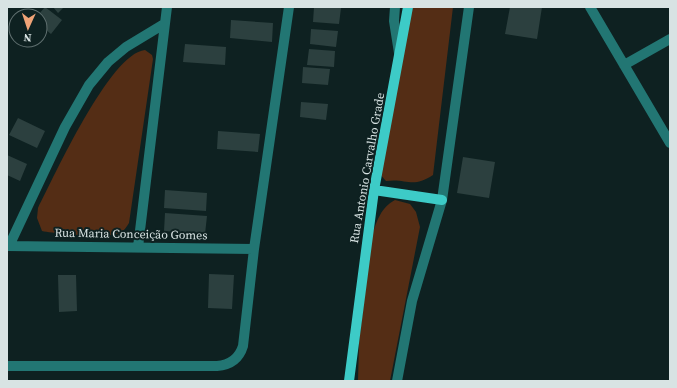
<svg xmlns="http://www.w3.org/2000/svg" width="677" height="388" viewBox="0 0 677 388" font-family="'Source Serif 4',serif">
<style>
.green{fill:#542d15}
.building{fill:#2c403f}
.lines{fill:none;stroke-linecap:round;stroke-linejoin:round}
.minor{stroke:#227673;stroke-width:10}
.major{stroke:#3dcbc7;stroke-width:10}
.labels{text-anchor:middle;stroke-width:4;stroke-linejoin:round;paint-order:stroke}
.street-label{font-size:12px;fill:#d8e3e3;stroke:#0e2121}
</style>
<rect width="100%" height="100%" fill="#0e2121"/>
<path class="green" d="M 413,7 L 453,7 L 433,175 C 412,189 407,178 386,181 L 378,172 L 400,58 Z
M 145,50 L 152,55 L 153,59 L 129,223 C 126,228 123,232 117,234 C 105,238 56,234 42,231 L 37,218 L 38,208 C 54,177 110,53 145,50 Z
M 395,200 L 410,204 L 416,212 L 420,227 L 390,381 L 358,381 L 359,342 L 372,235 C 377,221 381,207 395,200 Z"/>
<path class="building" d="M 45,7 L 62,20 L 51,34 L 40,25 L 40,16 L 28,16 L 33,9 L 39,14 Z
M 53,7 L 64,7 L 58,13 Z
M 314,7 L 341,8 L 339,24 L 313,22 Z
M 510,7 L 542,7 L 537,39 L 505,34 Z
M 231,20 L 273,23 L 272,42 L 230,38 Z
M 40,28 L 45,32 L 40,38 Z
M 311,29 L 338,31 L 336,47 L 310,44 Z
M 185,44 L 226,47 L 225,65 L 183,62 Z
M 309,49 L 335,51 L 334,67 L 307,65 Z
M 303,67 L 330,69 L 328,85 L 302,83 Z
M 301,102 L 328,104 L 326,120 L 300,117 Z
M 18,118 L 45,131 L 37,148 L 9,135 Z
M 218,131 L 260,134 L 258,152 L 217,149 Z
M 7,155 L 27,164 L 20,181 L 7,175 Z
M 463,157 L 495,162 L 489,198 L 457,193 Z
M 165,190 L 207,193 L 206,211 L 164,208 Z
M 165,213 L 207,216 L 205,234 L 164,231 Z
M 209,274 L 234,275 L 232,309 L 208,308 Z
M 58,275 L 76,275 L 77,311 L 59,312 Z"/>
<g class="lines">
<path class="minor" d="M 395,7 L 394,21 L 399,53
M 590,7 L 670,143
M 624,65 L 670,39
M 7,246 L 254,249
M 9,246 L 65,127 L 89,85 L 108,62 L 126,47 L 164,24
M 138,247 L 167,7
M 7,366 L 217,366 C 230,365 239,359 243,346 L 254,249 L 289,7
M 397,381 L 412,301 L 442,200 L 469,7"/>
<path class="major" d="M 374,190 L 442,200
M 349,381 L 374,190 L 408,7"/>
</g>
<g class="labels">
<g class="street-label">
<text transform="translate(367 168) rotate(-80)" y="4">Rua Antonio Carvalho Grade</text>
<text transform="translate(131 234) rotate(1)" y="4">Rua Maria Conceição Gomes</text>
</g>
</g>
<rect width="677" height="388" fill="none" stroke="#d8e3e3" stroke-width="16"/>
<g transform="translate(28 28) rotate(183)"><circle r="19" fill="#0e2121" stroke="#5f6f6f"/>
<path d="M0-3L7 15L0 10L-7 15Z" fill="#efa377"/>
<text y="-6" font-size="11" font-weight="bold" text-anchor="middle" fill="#d8e3e3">N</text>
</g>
</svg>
